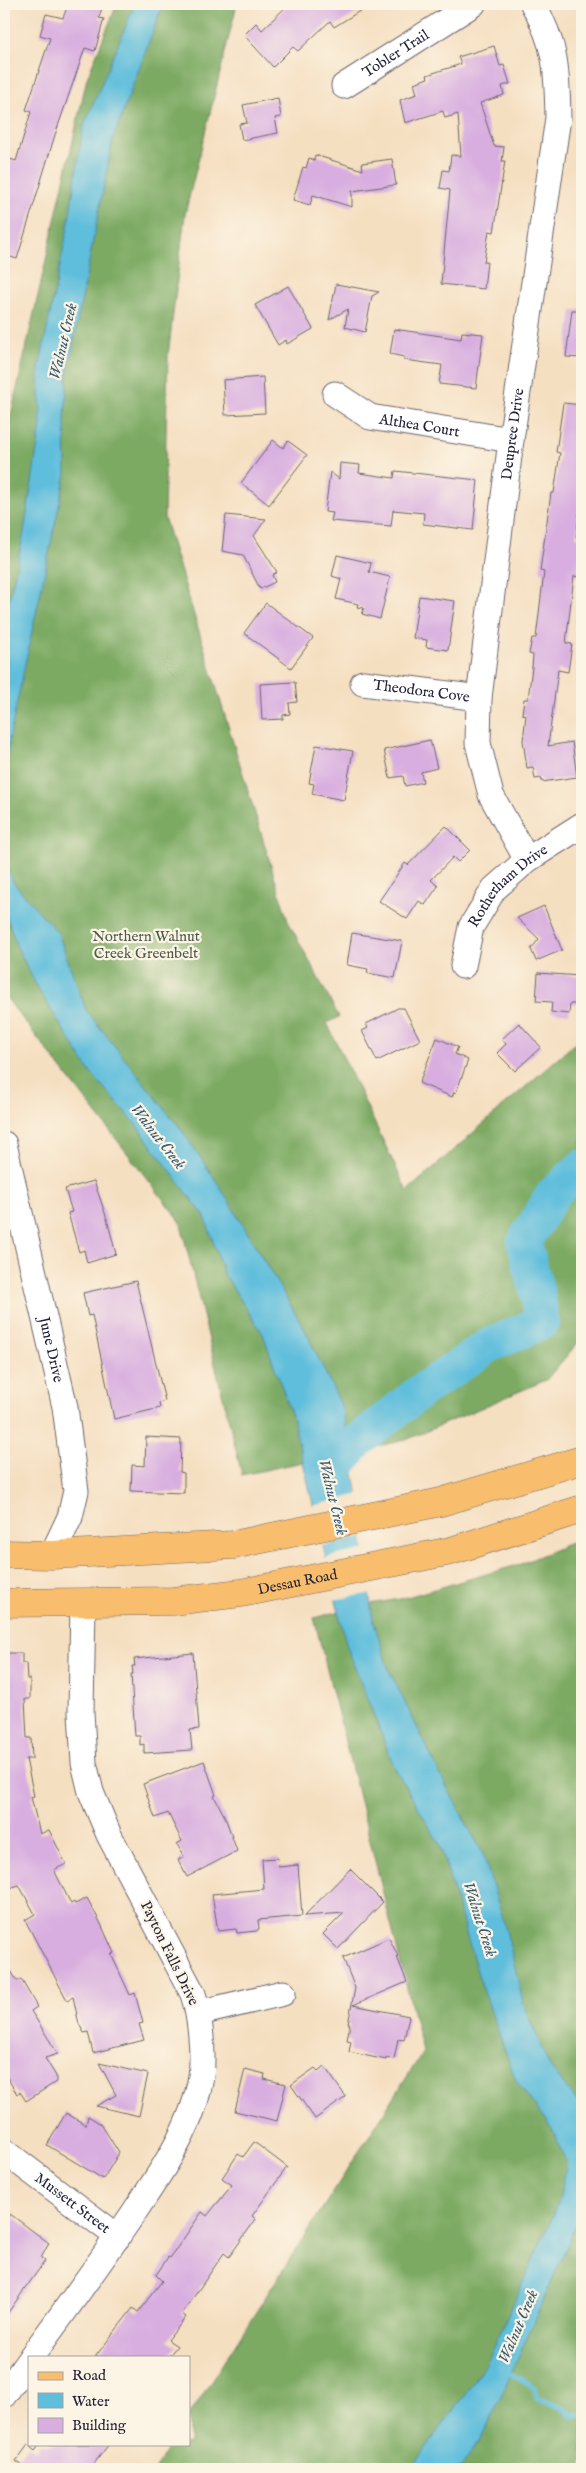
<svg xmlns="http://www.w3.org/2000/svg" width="586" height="2473" viewBox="0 0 586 2473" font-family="'IM FELL English',serif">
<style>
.forest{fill:#7daa63;stroke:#50664f}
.water{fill:#5ebedc;stroke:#40708c}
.pier{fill:#f5dfc1}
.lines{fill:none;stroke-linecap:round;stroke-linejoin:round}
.stream{stroke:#5ebedc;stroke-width:5.5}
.river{stroke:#5ebedc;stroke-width:35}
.building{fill:#d8aee0}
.minor-casing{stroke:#6c646a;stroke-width:27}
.major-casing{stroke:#6c646a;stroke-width:29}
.minor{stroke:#fff;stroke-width:25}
.major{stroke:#f9be6d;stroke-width:28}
.labels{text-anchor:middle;stroke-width:4.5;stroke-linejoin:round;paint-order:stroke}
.street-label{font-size:15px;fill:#22223b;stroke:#fcf5e5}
.park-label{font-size:15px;fill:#4d5b4e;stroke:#fcf5e5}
.water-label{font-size:16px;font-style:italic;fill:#375973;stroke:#fcf5e5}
</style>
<rect width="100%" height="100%" fill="#fcf5e5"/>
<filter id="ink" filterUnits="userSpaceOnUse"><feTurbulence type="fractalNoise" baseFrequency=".02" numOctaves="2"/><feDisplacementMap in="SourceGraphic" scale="10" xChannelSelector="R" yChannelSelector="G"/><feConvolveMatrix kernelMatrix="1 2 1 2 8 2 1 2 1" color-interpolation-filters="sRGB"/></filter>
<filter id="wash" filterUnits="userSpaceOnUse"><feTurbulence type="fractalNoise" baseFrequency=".0096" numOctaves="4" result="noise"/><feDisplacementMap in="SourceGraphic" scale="20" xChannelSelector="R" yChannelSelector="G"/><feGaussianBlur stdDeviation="1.12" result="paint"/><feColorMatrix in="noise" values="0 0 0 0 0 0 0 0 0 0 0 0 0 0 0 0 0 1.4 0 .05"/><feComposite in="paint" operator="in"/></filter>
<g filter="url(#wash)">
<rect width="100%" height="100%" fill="#f5dfc1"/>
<path class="forest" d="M 117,4 L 237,4 L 185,214 L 168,356 L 164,517 L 288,921 L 339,1017 L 327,1023 L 407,1191 L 582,1037 L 582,1338 L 546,1380 L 406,1440 L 242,1475 L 180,1221 L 4,995 L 4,446 L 87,78 Z
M 582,1538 L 582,2469 L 155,2469 L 171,2444 L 189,2444 L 189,2416 L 423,2052 L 314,1618 L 363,1605 L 400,1599 L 521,1564 Z"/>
<path class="water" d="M 135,4 L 163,4 L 113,139 L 68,370 L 65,418 L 66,473 L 10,735 L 4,780 L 4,622 L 24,532 L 41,424 L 39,368 L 68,226 L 83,128 Z
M 4,857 L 13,882 L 58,933 L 86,1010 L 181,1129 L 221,1188 L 304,1328 L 341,1405 L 356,1484 L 372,1615 L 388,1668 L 442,1778 L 483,1854 L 506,1929 L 524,2006 L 550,2067 L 582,2107 L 582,2212 L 486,2430 L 460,2469 L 412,2469 L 487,2362 L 558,2204 L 567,2164 L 552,2129 L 516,2081 L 479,1978 L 440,1845 L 395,1769 L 347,1647 L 292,1416 L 263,1334 L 224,1274 L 205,1217 L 134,1122 L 90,1072 L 37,987 L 17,947 L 4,908 Z"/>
<path class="pier" d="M 360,1494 L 365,1537 L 321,1546 L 312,1506 Z
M 367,1549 L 372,1593 L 333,1600 L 324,1558 Z"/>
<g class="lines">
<path class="stream" d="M 506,2371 L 535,2388 L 537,2399 L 564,2408 L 572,2415 L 582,2415"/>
<path class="river" d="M 331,1474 L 358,1441 L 421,1391 L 488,1346 L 542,1322 L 538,1295 L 524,1242 L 553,1194 L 582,1167"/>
</g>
<g id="blocks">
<path class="building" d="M 68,4 L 103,4 L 99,18 L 104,19 L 95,51 L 85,48 L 55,135 L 17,259 L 4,255 L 4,157 L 16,161 L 31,112 L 26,110 L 50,38 L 40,35 L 46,14 L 63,18 Z
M 289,4 L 371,4 L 334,27 L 330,21 L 298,51 L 293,47 L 273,67 L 244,35 L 256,23 L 262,30 Z
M 494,46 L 500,66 L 504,65 L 510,84 L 502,86 L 504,95 L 480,103 L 494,146 L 504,147 L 502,161 L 505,161 L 494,232 L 489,231 L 484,262 L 487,262 L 484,289 L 441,284 L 450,190 L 440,188 L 443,170 L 449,171 L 451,155 L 461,156 L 458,114 L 445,118 L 443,111 L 405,123 L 400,100 L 417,94 L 414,83 L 428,78 L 427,75 L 461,64 L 458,57 Z
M 278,98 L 281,117 L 275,118 L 278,133 L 242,140 L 239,124 L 247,123 L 243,105 Z
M 315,155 L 363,170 L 362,163 L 392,159 L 396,185 L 352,191 L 352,207 L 313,195 L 310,205 L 293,200 L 303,167 L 306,168 L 309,158 L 314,160 Z
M 336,284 L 379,292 L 372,296 L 365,332 L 345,327 L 348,309 L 329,320 Z
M 288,286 L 313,329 L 287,344 L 286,340 L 278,345 L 255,305 Z
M 572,310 L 582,310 L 582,358 L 566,357 Z
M 394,329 L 461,339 L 462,332 L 483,334 L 476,388 L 439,384 L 442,365 L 404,360 L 404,357 L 390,354 Z
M 263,377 L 265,413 L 225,415 L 223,380 Z
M 563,403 L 582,405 L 582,495 L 576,537 L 582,538 L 582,566 L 581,577 L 574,576 L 566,643 L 572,644 L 568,672 L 558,670 L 548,746 L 572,742 L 577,777 L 542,782 L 541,778 L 535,779 L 533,767 L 527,768 L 523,741 L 526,715 L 522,714 L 524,699 L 528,699 L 532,667 L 533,655 L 529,654 L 532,638 L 536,638 L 544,572 L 540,571 L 551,493 L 554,493 L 560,453 L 556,452 Z
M 273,440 L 283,448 L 288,441 L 307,455 L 269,505 L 241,483 Z
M 340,463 L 360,465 L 359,473 L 394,478 L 395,471 L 478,480 L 473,530 L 423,524 L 424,513 L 393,510 L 391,526 L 331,521 L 333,513 L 325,512 L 330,472 L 339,479 Z
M 226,515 L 266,519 L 254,536 L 277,572 L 272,575 L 275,582 L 260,589 L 243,555 L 222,551 Z
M 337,555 L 371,563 L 369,572 L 390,577 L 380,619 L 362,614 L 364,608 L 357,607 L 358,604 L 336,599 L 341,579 L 332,576 Z
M 419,596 L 455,601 L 448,650 L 426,647 L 427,640 L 413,638 Z
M 266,603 L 313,638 L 291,668 L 244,633 Z
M 295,682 L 297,702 L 289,703 L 290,714 L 283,715 L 283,719 L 262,720 L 260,684 Z
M 430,740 L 437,768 L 421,772 L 423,782 L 405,786 L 403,776 L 390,778 L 384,750 Z
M 316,745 L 353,751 L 344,800 L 312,794 L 314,784 L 309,783 Z
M 446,826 L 470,850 L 458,862 L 453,857 L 431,880 L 438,886 L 425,905 L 419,901 L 407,919 L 379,901 L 405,863 L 408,865 Z
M 544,906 L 562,950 L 536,961 L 531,949 L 539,939 L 517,918 Z
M 352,933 L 402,941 L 395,978 L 367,973 L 368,969 L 347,965 Z
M 538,973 L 580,976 L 578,1004 L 570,1004 L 569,1014 L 551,1012 L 552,1002 L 536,1001 Z
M 398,1008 L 404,1008 L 420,1040 L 377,1061 L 362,1031 L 368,1028 L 366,1024 Z
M 519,1023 L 541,1047 L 515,1071 L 497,1053 L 506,1044 L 502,1039 Z
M 437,1038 L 458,1047 L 455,1054 L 468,1060 L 456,1093 L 454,1092 L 452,1097 L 419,1083 Z
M 94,1181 L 107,1219 L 116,1254 L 87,1263 L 84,1250 L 79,1252 L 68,1213 L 72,1212 L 65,1189 Z
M 136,1281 L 165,1401 L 159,1403 L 160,1408 L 114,1419 L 92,1315 L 88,1316 L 83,1293 Z
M 146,1437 L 181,1439 L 180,1472 L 184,1473 L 184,1493 L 131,1491 L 132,1465 L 145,1466 Z
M 4,1653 L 22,1653 L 22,1663 L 26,1663 L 27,1679 L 30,1679 L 30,1699 L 25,1699 L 27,1738 L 31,1738 L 32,1759 L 26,1759 L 34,1796 L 31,1797 L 40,1834 L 49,1830 L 66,1864 L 54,1870 L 71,1904 L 74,1902 L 75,1904 L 87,1898 L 100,1922 L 114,1953 L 111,1954 L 130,1995 L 135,1993 L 143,2023 L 139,2024 L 144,2040 L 93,2053 L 88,2032 L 84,2033 L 79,2024 L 73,1997 L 67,2000 L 25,1920 L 35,1914 L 19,1885 L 4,1890 Z
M 193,1653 L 199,1729 L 190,1730 L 192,1750 L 144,1753 L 144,1744 L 140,1745 L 140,1736 L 135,1736 L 131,1674 L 133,1674 L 132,1666 L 135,1666 L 134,1659 Z
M 204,1761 L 216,1795 L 214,1796 L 225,1817 L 237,1851 L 187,1877 L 178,1860 L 184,1857 L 177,1844 L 182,1841 L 168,1813 L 155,1818 L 143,1784 Z
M 278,1858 L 279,1867 L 298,1865 L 302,1916 L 258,1920 L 259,1929 L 256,1931 L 237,1933 L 236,1929 L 218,1931 L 212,1894 L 264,1889 L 262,1859 Z
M 350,1869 L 383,1902 L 338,1949 L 323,1934 L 344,1913 L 304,1916 Z
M 389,1938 L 398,1956 L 397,1957 L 407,1982 L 353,2005 L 409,2016 L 404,2040 L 398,2039 L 394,2059 L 386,2058 L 386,2060 L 349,2052 L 351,2041 L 347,2040 L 350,2024 L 348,2024 L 355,1988 L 343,1958 Z
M 4,1959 L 17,1981 L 21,1979 L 37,2007 L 31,2011 L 58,2054 L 45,2058 L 56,2076 L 56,2082 L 26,2101 L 20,2092 L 17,2094 L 4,2072 Z
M 99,2063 L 148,2074 L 139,2116 L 96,2106 L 116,2095 Z
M 324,2066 L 346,2097 L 315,2119 L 291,2085 L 315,2068 L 318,2071 Z
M 245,2069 L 265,2074 L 264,2079 L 286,2084 L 277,2121 L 235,2111 Z
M 66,2113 L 86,2125 L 88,2116 L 101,2124 L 119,2153 L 103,2179 L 47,2145 Z
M 254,2142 L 287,2167 L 252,2216 L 256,2219 L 229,2257 L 224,2253 L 182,2314 L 186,2317 L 168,2340 L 177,2346 L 168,2357 L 95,2357 L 133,2308 L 138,2312 L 162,2281 L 156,2275 L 168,2257 L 170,2258 L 202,2212 L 207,2216 L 232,2185 L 222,2178 L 238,2154 L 243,2157 Z
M 10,2214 L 49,2243 L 41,2258 L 45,2261 L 4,2318 L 4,2223 Z
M 40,2444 L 109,2444 L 90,2469 L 27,2469 L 16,2461 L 28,2445 L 35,2451 Z"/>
</g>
</g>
<g filter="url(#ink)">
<use href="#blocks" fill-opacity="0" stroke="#6c646a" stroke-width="1"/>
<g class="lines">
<g class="minor-casing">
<g id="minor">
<path id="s1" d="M 344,86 L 473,4"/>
<path id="s2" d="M 335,394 L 370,417 L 511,440"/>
<path id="s3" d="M 363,683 L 479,698"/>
<path id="s4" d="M 527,860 L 491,795 L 478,743 L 479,698 L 511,440 L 558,118 C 557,71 557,46 533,4"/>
<path id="s5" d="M 463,966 L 471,927 L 494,889 L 527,860 L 582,825"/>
<path id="s6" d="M 4,1144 L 65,1407 L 76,1491 L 70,1517 L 52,1555"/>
<path d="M 199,2013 L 283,1993"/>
<path id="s7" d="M 4,2151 L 118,2237"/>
<path d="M 31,2357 C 67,2308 103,2259 137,2208 C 163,2169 194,2125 201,2076 C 204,2053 200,2015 193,1994 L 109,1835 L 91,1792 L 84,1763 L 81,1712 L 83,1603"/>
<path d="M 4,2395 L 29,2360"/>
</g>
</g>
<g class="major-casing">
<g id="major">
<path d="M 4,1554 L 52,1555 L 233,1545 L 441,1502 L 582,1460"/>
<path id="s8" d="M 4,1603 L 173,1601 L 241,1593 L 451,1551 L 582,1509"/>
</g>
</g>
<use href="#minor" class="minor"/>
<use href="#major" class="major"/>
</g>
</g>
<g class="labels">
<g class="street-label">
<text dy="5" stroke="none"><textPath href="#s1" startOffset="61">Tobler Trail</textPath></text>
<text dy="5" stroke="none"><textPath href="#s2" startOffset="92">Althea Court</textPath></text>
<text dy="5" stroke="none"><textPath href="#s4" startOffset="439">Deupree Drive</textPath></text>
<text dy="5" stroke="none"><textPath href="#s3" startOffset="59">Theodora Cove</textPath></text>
<text dy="5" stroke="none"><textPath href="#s5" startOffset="96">Rotherham Drive</textPath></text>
<text dy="5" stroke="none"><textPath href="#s6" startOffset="211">June Drive</textPath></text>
<text dy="5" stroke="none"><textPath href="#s8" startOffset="295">Dessau Road</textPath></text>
<text transform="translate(170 1953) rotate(64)" y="5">Payton Falls Drive</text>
<text dy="5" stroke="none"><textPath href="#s7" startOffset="86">Mussett Street</textPath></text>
</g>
<g class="park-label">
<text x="146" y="941">Northern Walnut<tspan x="146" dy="17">Creek Greenbelt</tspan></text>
</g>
<g class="water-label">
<text transform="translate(62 341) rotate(-77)" y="6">Walnut Creek</text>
<text transform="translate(159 1136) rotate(52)" y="6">Walnut Creek</text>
<text transform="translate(334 1497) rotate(76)" y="6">Walnut Creek</text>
<text transform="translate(481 1919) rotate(72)" y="6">Walnut Creek</text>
<text transform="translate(517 2326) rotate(-67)" y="6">Walnut Creek</text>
</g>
</g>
<rect width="586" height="2473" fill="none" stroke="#fcf5e5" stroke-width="20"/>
<rect x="28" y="2356" width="162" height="90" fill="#fcf5e5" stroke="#a5a1a1"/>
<rect x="38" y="2372" width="25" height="8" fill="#f9be6d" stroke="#a5a1a1"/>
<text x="72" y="2380" font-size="15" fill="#22223b">Road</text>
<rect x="38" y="2393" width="25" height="15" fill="#5ebedc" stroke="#a5a1a1"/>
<text x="72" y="2406" font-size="15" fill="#22223b">Water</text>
<rect x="38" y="2418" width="25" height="15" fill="#d8aee0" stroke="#a5a1a1"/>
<text x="72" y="2430" font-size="15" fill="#22223b">Building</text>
</svg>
